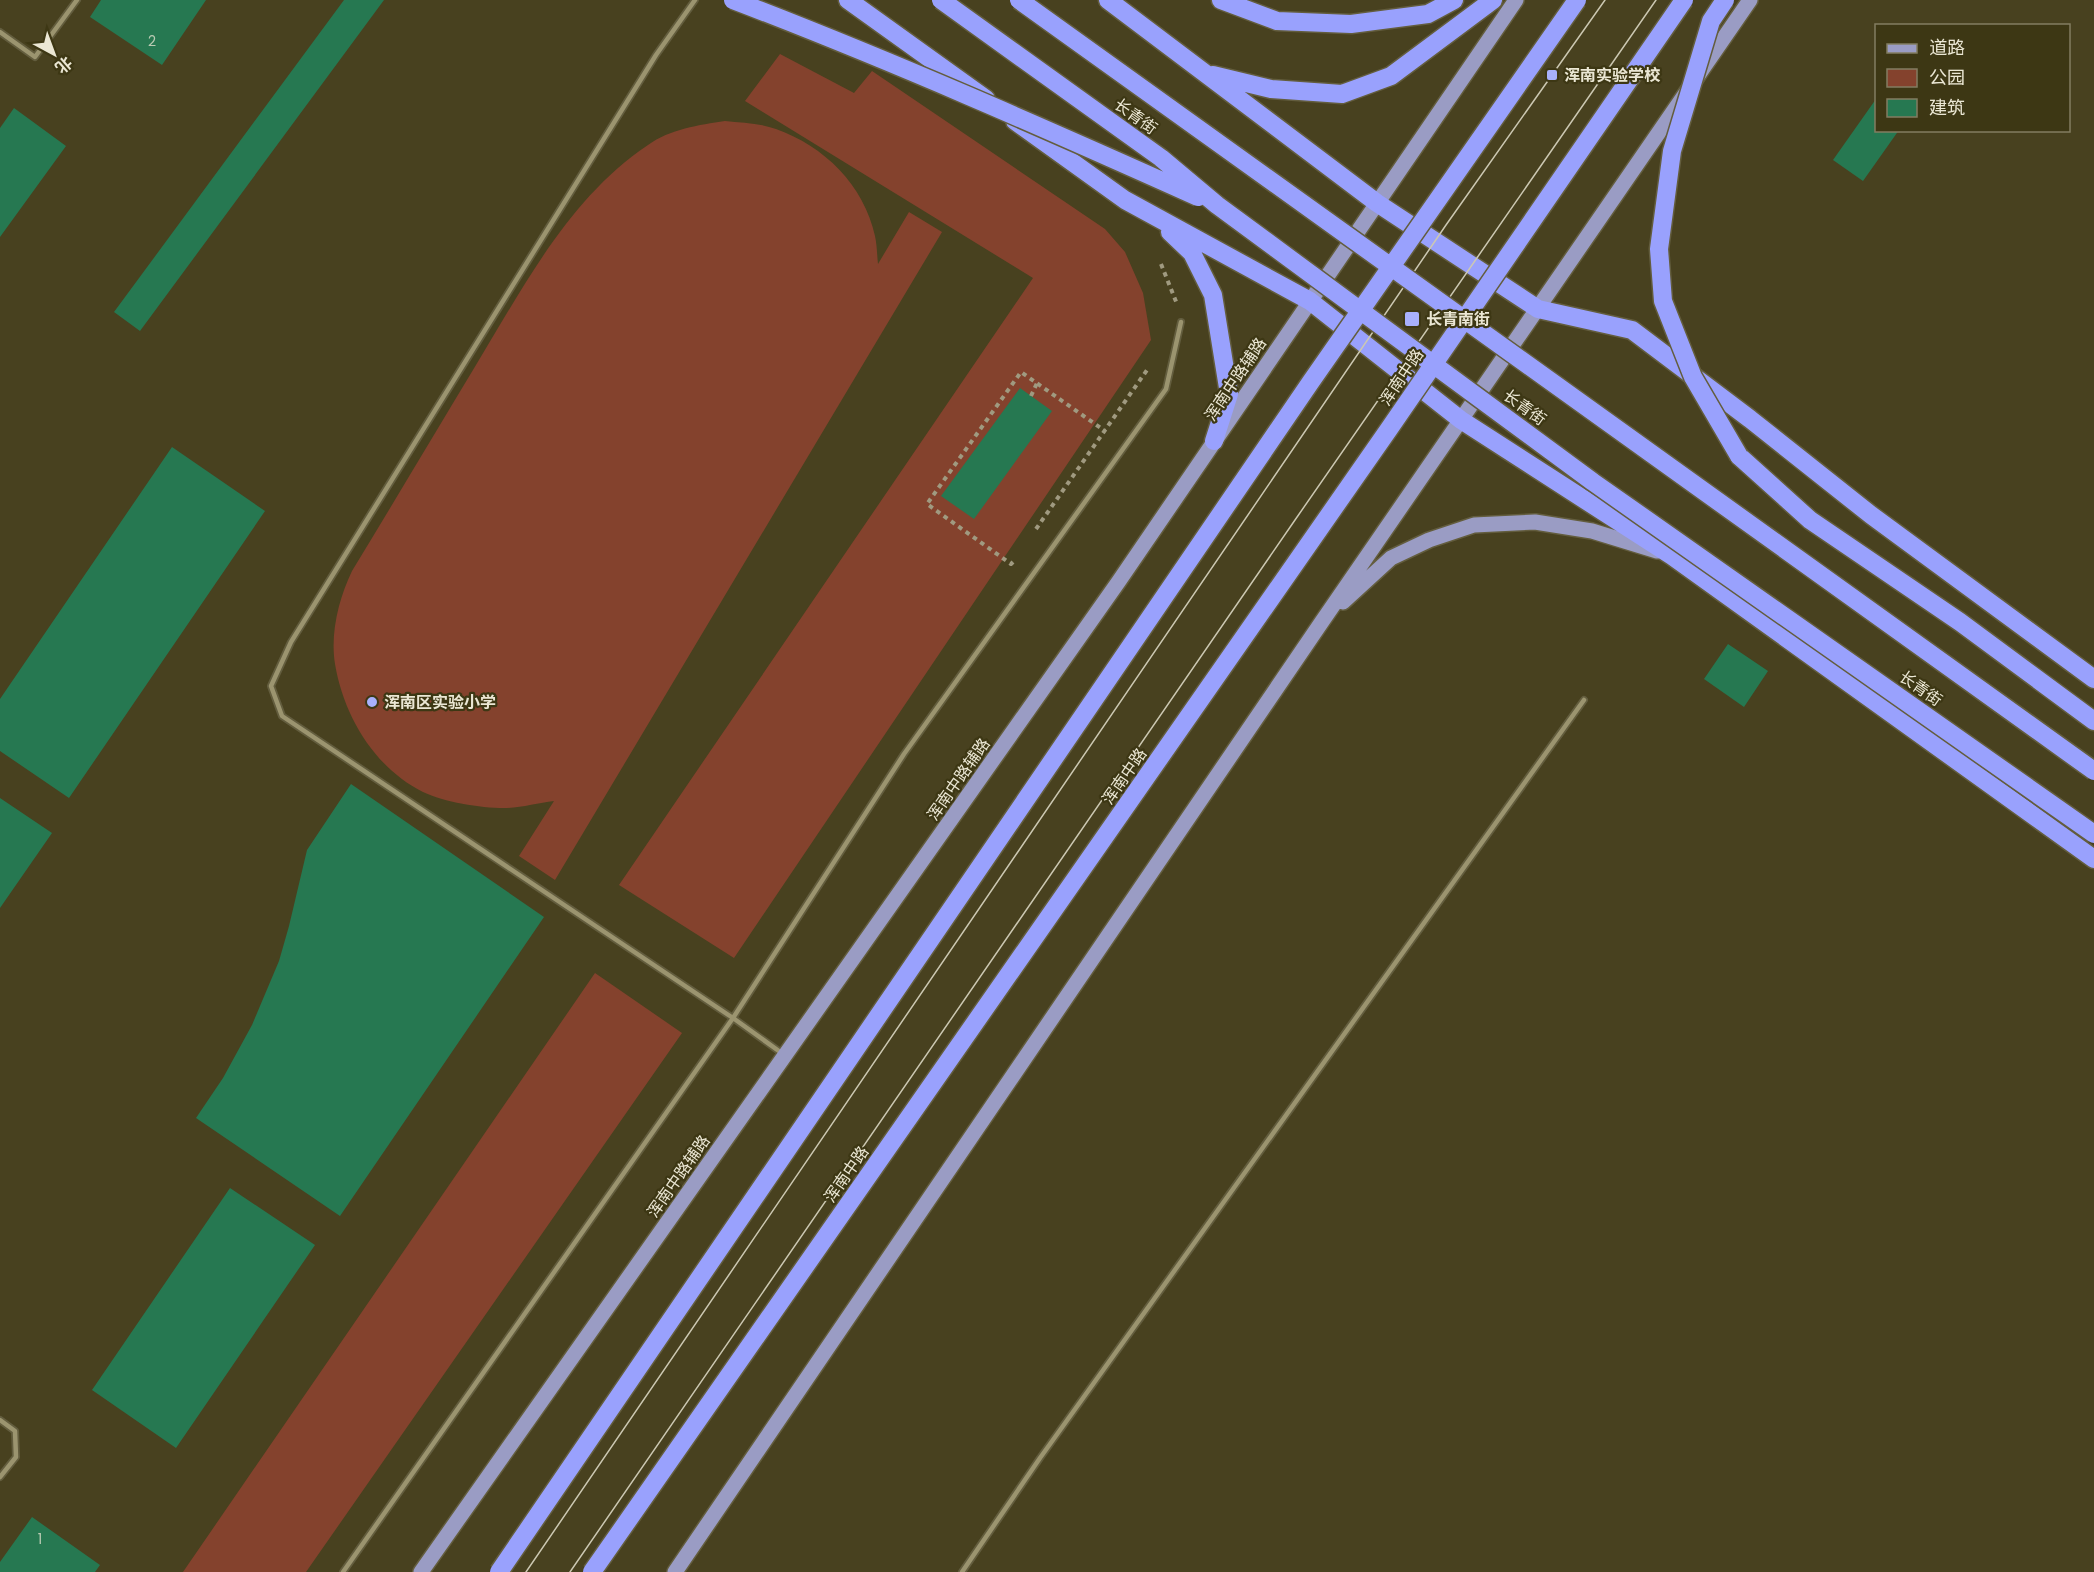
<svg xmlns="http://www.w3.org/2000/svg" width="2094" height="1572" viewBox="0 0 2094 1572" font-family="Poppins,'Noto Sans SC',sans-serif">
<style>
.green{fill:#84422d}
.building{fill:#267851}
.lines{fill:none;stroke-linecap:round;stroke-linejoin:round}
.lane-casing{stroke:#635d3e;stroke-width:8}
.primary-casing{stroke:#635d3e;stroke-width:18}
.highway-casing{stroke:#635d3e;stroke-width:21}
.path{stroke:#a09a80;stroke-width:4;stroke-dasharray:4.5 4.5;stroke-linecap:butt}
.lane{stroke:#9b946f;stroke-width:4.5}
.primary{stroke:#9a9cc4;stroke-width:15}
.highway{stroke:#99a1fd;stroke-width:18}
.tram{stroke:#ccc8b2;stroke-width:1.5}
.highway-bridge-casing{stroke:#635d3e;stroke-width:21;stroke-linecap:butt}
.highway-bridge{stroke:#99a1fd;stroke-width:18}
.poi-dot{fill:#a8b0fc;stroke:#3d3714;stroke-width:2}
.labels{text-anchor:middle;stroke-width:4.5;stroke-linejoin:round;paint-order:stroke}
.number-label{font-size:14px;fill:#bacbb3}
.poi-label{font-size:16px;font-weight:bold;fill:#ebe7d4;stroke:#3d3714;text-anchor:start}
.street-label{font-size:16px;fill:#ebe7d4;stroke:#3d3714}
</style>
<rect width="100%" height="100%" fill="#48411f"/>
<path class="green" d="M 780,54 L 854,93 L 872,71 L 1105,229 L 1125,252 L 1143,293 L 1151,340 L 734,958 L 619,885 L 1033,278 L 745,101 Z
M 725,121 C 742,123 760,123 776,129 C 824,146 864,185 875,236 C 877,245 877,255 878,264 L 909,212 L 942,232 L 555,880 L 519,856 L 554,801 C 538,803 520,808 504,808 C 480,808 444,802 423,792 C 375,768 344,717 335,664 C 330,633 339,598 352,571 C 394,502 435,433 476,365 C 524,286 569,198 648,145 C 670,129 699,125 725,121 Z
M 595,973 L 682,1033 L 306,1572 L 183,1572 Z"/>
<path class="building" d="M 101,0 L 206,0 L 162,65 L 90,17 Z
M 344,0 L 384,0 L 140,331 L 114,312 Z
M 1876,99 L 1876,130 L 1899,130 L 1863,181 L 1833,160 Z
M 14,108 L 66,146 L 0,237 L 0,128 Z
M 1020,388 L 1052,411 L 974,519 L 941,496 Z
M 172,447 L 265,511 L 69,798 L 0,751 L 0,699 Z
M 1728,644 L 1768,671 L 1744,707 L 1704,679 Z
M 351,784 L 544,917 L 340,1216 L 196,1118 L 223,1078 L 252,1025 L 279,961 L 289,926 L 307,850 Z
M 0,798 L 52,833 L 0,908 Z
M 230,1188 L 315,1245 L 176,1448 L 92,1390 Z
M 32,1517 L 100,1565 L 95,1572 L 0,1572 L 0,1562 Z"/>
<g class="lines">
<g class="lane-casing">
<path id="lane" d="M 0,32 L 35,57 L 77,0
M 783,1054 L 733,1018 L 904,754 L 1166,389 L 1181,322
M 0,1420 L 15,1431 L 16,1457 L 0,1477
M 343,1572 L 733,1018 L 282,716 L 271,686 L 291,642 L 656,55 L 695,0
M 962,1572 L 1040,1458 L 1584,700"/>
</g>
<g class="primary-casing">
<path id="primary" d="M 1343,602 L 1391,558 L 1429,540 L 1474,525 L 1535,522 L 1592,531 L 1657,551
M 421,1572 L 1119,581 L 1516,0
M 675,1572 L 1321,623 L 1750,0"/>
</g>
<g class="highway-casing">
<path id="highway" d="M 848,0 L 986,99
M 1108,0 L 1377,203 L 1538,309 L 1632,330 L 1750,419 L 1871,515 L 2094,679
M 1221,0 L 1277,21 L 1351,24 L 1428,14 L 1454,0
M 1213,75 L 1271,89 L 1342,94 L 1391,76 L 1493,0
M 1015,121 L 1125,200 L 1310,301 L 1461,420 L 1672,556 L 2094,859
M 1170,232 L 1192,253 L 1213,295 L 1229,394 L 1214,441
M 1739,456 L 1810,520 L 1960,622 L 2094,721"/>
</g>
<path class="path" d="M 1161,264 L 1177,304
M 1031,396 L 1037,383
M 1036,529 L 1147,370
M 1013,562 L 1011,564 L 927,504 L 1021,372 L 1105,431"/>
<use href="#lane" class="lane"/>
<use href="#primary" class="primary"/>
<use href="#highway" class="highway"/>
<path class="tram" d="M 526,1572 L 1446,225 L 1605,0
M 570,1572 L 1295,520 L 1656,0"/>
<g class="highway-bridge-casing">
<path id="highway-bridge" d="M 733,0 C 890,60 1044,128 1198,197
M 941,0 L 1161,158 L 1217,205 L 1593,482 L 2094,834
M 1019,0 L 2094,771
M 1725,0 L 1711,21 L 1672,151 L 1659,249 L 1663,301 L 1693,377 L 1739,456
M 499,1572 L 1310,383 L 1577,0
M 592,1572 L 1389,429 L 1684,0"/>
</g>
<use href="#highway-bridge" class="highway-bridge"/>
</g>
<g class="poi-dot">
<rect x="1546" y="69" width="12" height="12" rx="3"/>
<rect x="1404" y="311" width="16" height="16" rx="3"/>
<circle cx="372" cy="702" r="6"/>
</g>
<g class="labels">
<g class="number-label">
<text x="152" y="46">2</text>
<text x="40" y="1544">1</text>
</g>
<g class="poi-label">
<text x="1564" y="81">浑南实验学校</text>
<text x="1426" y="325">长青南街</text>
<text x="384" y="708">浑南区实验小学</text>
</g>
<g class="street-label">
<text transform="translate(1136 116) rotate(36)" y="6">长青街</text>
<text transform="translate(1401 377) rotate(-56)" y="6">浑南中路</text>
<text transform="translate(1235 379) rotate(-56)" y="6">浑南中路辅路</text>
<text transform="translate(1525 407) rotate(36)" y="6">长青街</text>
<text transform="translate(1921 688) rotate(35)" y="6">长青街</text>
<text transform="translate(1124 776) rotate(-55)" y="6">浑南中路</text>
<text transform="translate(958 779) rotate(-55)" y="6">浑南中路辅路</text>
<text transform="translate(846 1174) rotate(-55)" y="6">浑南中路</text>
<text transform="translate(678 1176) rotate(-55)" y="6">浑南中路辅路</text>
</g>
</g>
<rect x="1875" y="24" width="195" height="108" fill="#3d3714" stroke="#837d61" stroke-width="1.5"/>
<rect x="1887" y="44" width="30" height="9" fill="#9a9cc4" stroke="#837d61" stroke-width="1.5"/>
<text x="1929" y="54" font-size="18" fill="#ebe7d4">道路</text>
<rect x="1887" y="69" width="30" height="18" fill="#84422d" stroke="#837d61" stroke-width="1.5"/>
<text x="1929" y="84" font-size="18" fill="#ebe7d4">公园</text>
<rect x="1887" y="99" width="30" height="18" fill="#267851" stroke="#837d61" stroke-width="1.5"/>
<text x="1929" y="114" font-size="18" fill="#ebe7d4">建筑</text>
<g transform="translate(54 54) rotate(139)" stroke="#3d3714" stroke-width="4.5" paint-order="stroke">
<path d="M0-4.5L10 22L0 15L-10 22Z" fill="#ebe7d4"/>
<text y="-9" font-size="16" font-weight="bold" text-anchor="middle" fill="#ebe7d4">北</text>
</g>
</svg>
